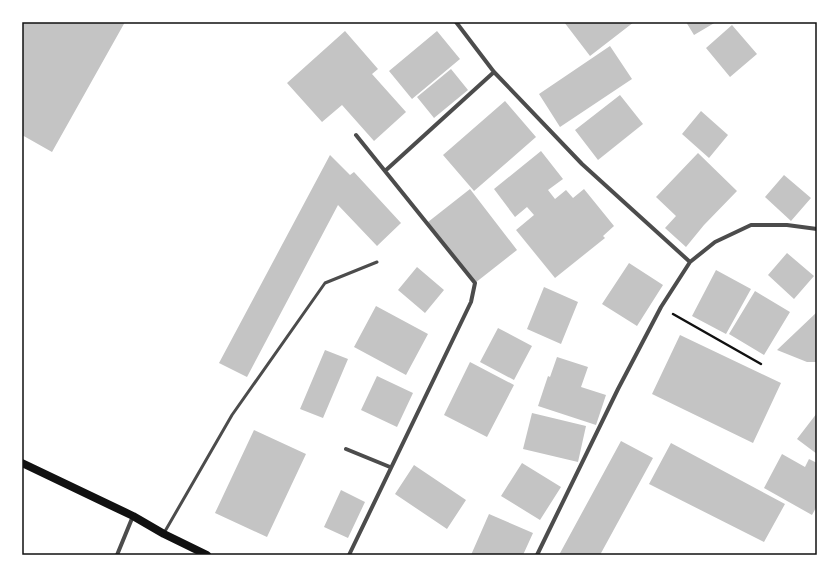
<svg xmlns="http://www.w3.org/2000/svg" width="839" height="577" viewBox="0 0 839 577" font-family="'Fira Sans',sans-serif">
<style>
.building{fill:#c4c4c4}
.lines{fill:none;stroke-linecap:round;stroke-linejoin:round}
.path{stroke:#111;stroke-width:2.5}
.service{stroke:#4c4c4c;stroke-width:3}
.minor{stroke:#4c4c4c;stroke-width:4}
.secondary{stroke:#111;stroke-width:8}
.neatline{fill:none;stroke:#111;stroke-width:1.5}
</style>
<rect width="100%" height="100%" fill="#fff"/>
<path class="building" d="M 22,22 L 125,22 L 52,152 L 22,135 Z
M 564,22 L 634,22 L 590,56 Z
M 686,22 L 716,22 L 694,35 Z
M 732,25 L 757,54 L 730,77 L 706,48 Z
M 345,31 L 378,69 L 372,74 L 406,112 L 374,141 L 342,105 L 322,122 L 287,83 Z
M 437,31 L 460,59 L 412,99 L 389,71 Z
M 610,46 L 632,79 L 560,127 L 539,94 Z
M 451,69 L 468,90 L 434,118 L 417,97 Z
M 620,95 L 643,124 L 598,160 L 575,130 Z
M 505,101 L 536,137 L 474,191 L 443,155 Z
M 701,111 L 728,135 L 709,158 L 682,134 Z
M 541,151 L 563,179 L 548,190 L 555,199 L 566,190 L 573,198 L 584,189 L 614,226 L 603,236 L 605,238 L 555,278 L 516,230 L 534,215 L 527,207 L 515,217 L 494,189 Z
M 698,153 L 737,191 L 704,225 L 686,247 L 665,228 L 676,216 L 656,197 Z
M 330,155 L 350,175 L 354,172 L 401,223 L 377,246 L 338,205 L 247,377 L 219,363 Z
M 784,175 L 811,198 L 791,221 L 765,197 Z
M 470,189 L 517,250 L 475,283 L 428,222 Z
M 787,253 L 814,276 L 794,299 L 768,275 Z
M 629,263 L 663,285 L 637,326 L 602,304 Z
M 417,267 L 444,290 L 425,313 L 398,290 Z
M 716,270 L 751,289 L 726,334 L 692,316 Z
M 544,287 L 578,302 L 561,344 L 527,329 Z
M 755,291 L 790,312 L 764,355 L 729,334 Z
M 376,306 L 428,334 L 406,375 L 354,347 Z
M 817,312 L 817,362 L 807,362 L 777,350 Z
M 498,328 L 532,346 L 514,380 L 480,362 Z
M 680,335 L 781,383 L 753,443 L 652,394 Z
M 325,350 L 348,359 L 323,418 L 300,409 Z
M 557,357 L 588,367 L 581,387 L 606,395 L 596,425 L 538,406 L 548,376 L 550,377 Z
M 470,362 L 514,385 L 487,437 L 444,415 Z
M 377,376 L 413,393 L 397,427 L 361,410 Z
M 532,413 L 586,426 L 578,462 L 523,449 Z
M 817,413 L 817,454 L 797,439 Z
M 254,430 L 306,454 L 267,537 L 215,513 Z
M 621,441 L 653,458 L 600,555 L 559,555 Z
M 671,443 L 785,504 L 764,542 L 649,484 Z
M 782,454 L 805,467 L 809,459 L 817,463 L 817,506 L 812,515 L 764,488 Z
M 522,463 L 561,487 L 540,520 L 501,496 Z
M 414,465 L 466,500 L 447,529 L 395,494 Z
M 341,490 L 365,502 L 348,538 L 324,527 Z
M 489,514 L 533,533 L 523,555 L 471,555 Z"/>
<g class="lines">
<path class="path" d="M 673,314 L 761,364"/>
<path class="service" d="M 164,533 L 232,415 L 325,283 L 377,262"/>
<path class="minor" d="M 456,22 L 494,72 L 582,164 L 690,262
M 385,171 L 494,72
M 346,449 L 390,467
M 117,555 L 133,516
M 349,555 L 471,302 L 475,283 L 356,135
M 537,555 L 618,389 L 661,307 L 690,262 L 715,242 L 751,225 L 787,225 L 817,229"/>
<path class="secondary" d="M 22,463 L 133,516 L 164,534 L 207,555"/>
</g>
<rect width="839" height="577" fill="none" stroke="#ffffff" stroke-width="46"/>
<rect x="23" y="23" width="793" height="531" class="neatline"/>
</svg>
